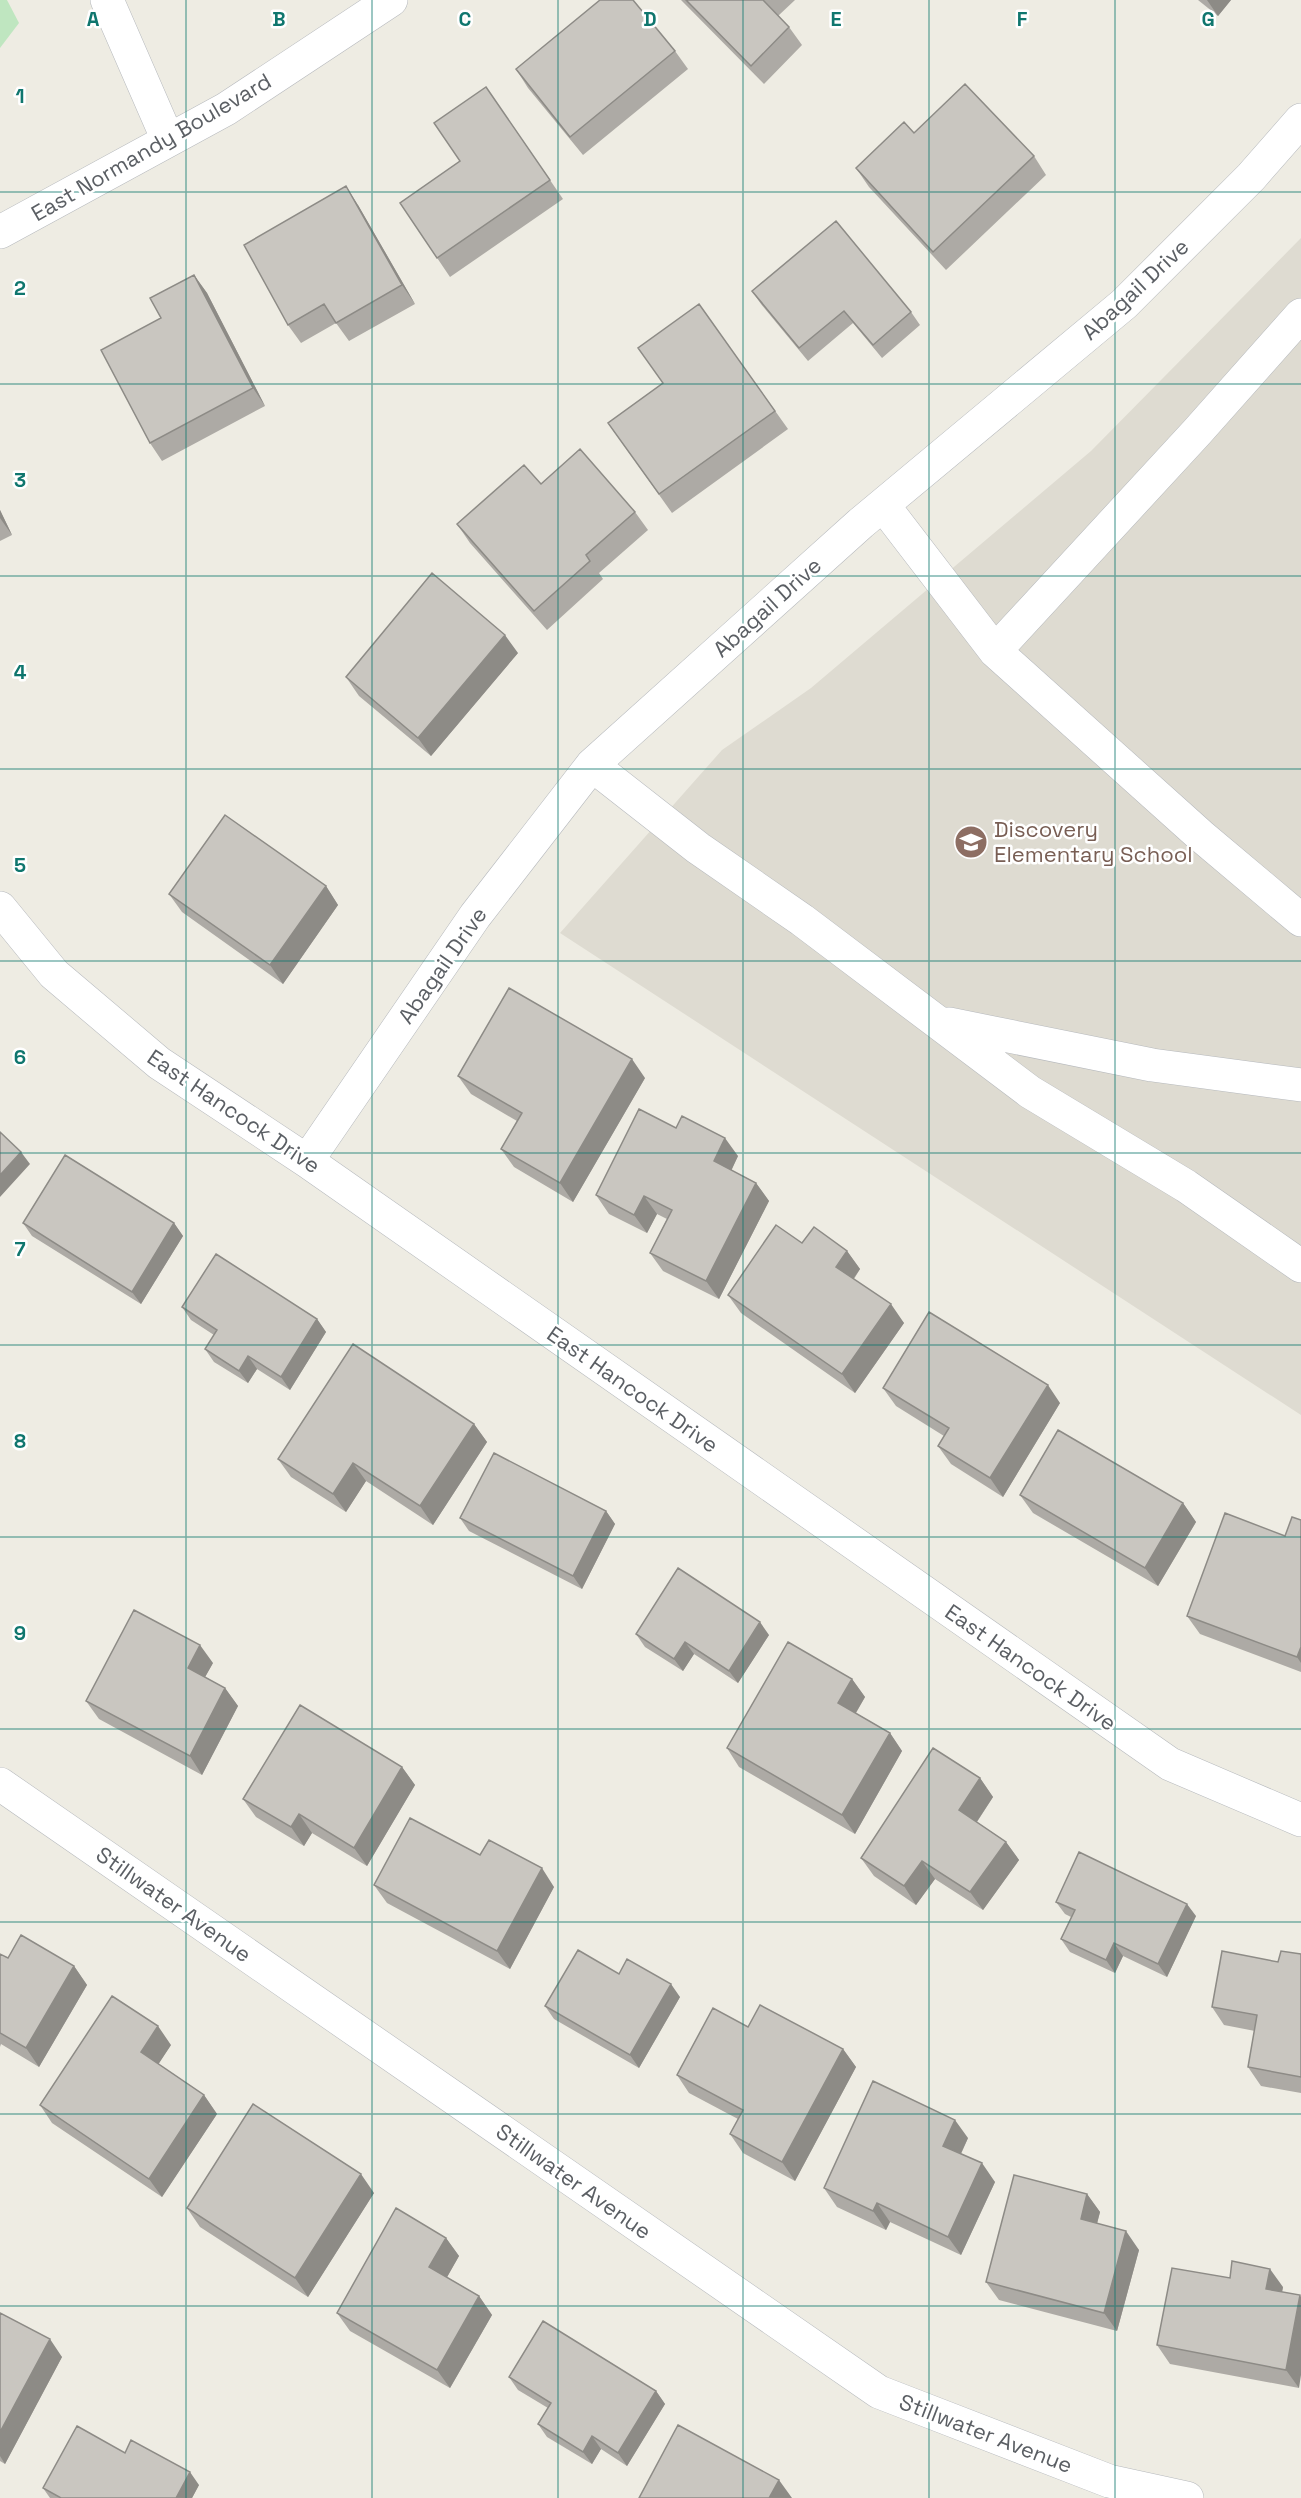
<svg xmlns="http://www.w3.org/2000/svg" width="1301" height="2498" viewBox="0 0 1301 2498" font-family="'Space Grotesk',sans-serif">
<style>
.education{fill:#dedbd1}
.green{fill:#bfe6c0}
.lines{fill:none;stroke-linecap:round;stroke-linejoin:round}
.minor-casing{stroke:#b6b9bd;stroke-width:34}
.minor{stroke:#fff;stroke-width:33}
.wall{fill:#adaaa5}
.shaded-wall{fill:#8d8b86}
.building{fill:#c9c6c0;stroke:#8d8b86;stroke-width:1.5}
.grid{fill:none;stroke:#0f766e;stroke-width:1.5;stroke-opacity:0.55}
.labels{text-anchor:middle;stroke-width:5;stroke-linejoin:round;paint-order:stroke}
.street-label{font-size:22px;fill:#5b5f64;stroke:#fff}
.education-label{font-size:22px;fill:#785e54;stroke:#fff;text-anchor:start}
.grid-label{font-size:20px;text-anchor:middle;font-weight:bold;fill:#0f766e;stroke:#fff;stroke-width:5;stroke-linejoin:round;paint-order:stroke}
</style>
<rect width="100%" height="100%" fill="#eeece3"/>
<path class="education" d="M 1301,238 L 1301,1415 L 560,933 L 722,750 L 811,688 L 1091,451 Z"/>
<path class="green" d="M 0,0 L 7,0 L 19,23 L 0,48 Z"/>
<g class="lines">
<g class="minor-casing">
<path id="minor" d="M 107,0 L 168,140
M 0,232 L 226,109 L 391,0
M 883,505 L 995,651 L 1200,835 L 1301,920
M 995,651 L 1197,432 L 1301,315
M 592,765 L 698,848 L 802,920 L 1030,1092 L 1186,1186 L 1301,1266
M 0,908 L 54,974 L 159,1063 L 307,1161 L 1170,1764 L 1301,1820
M 949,1024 L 1152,1065 L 1301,1085
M 307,1161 L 475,916 L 592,765 L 861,523 L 1124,304 L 1251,177 L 1301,120
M 0,1784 L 879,2392 L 1109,2481 L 1187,2498"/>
</g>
<use href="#minor" class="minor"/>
</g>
<path class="wall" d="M 681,0 L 795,0 L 778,16 L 789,27 L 802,45 L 764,84 Z
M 1198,0 L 1231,0 L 1218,16 Z
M 675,51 L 688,69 L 583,155 L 528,88 L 516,69 Z
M 486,87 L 563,199 L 450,277 L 400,203 L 460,161 Z
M 914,133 L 1034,156 L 1046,175 L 946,270 L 869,187 L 856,168 Z
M 358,205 L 415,304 L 349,341 L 336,323 L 301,343 L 288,325 Z
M 194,275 L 207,293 L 265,406 L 162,461 L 150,443 L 161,318 Z
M 752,291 L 911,312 L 920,325 L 882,358 L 853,323 L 808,361 L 761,304 Z
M 699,304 L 788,429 L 672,513 L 608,423 L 663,383 Z
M 541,484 L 635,512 L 648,530 L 599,573 L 603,579 L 547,630 L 470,543 L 457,524 Z
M 0,510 L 12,535 L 0,541 Z
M 518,653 L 431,756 L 359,696 L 346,677 Z
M 326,886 L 338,905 L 283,984 L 182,912 L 169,894 Z
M 458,1076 L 645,1078 L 573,1202 L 514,1167 L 501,1149 L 517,1121 L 471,1094 Z
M 676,1128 L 738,1156 L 731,1170 L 756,1183 L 769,1201 L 719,1299 L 663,1271 L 650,1253 L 667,1219 L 657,1214 L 647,1233 L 609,1214 L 596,1195 Z
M 23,1223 L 174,1223 L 183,1236 L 141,1304 L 32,1236 Z
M 802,1243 L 847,1251 L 860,1269 L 854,1279 L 904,1323 L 855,1393 L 741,1313 L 728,1295 Z
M 182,1307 L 317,1319 L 326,1332 L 290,1390 L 257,1369 L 248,1383 L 214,1362 L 205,1349 L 214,1335 L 191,1320 Z
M 883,1388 L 1060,1403 L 1003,1497 L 951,1464 L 938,1446 L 944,1436 L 896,1406 Z
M 474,1424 L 487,1442 L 433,1525 L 366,1481 L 346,1512 L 291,1477 L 278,1459 Z
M 1020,1495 L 1183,1503 L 1196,1522 L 1158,1586 L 1033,1513 Z
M 606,1511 L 615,1524 L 582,1589 L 469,1531 L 460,1518 Z
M 1301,1520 L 1301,1672 L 1200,1634 L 1187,1616 L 1285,1536 Z
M 636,1634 L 769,1635 L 738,1683 L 694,1654 L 683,1671 L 645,1647 Z
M 213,1663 L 205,1677 L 225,1688 L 238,1706 L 202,1775 L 99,1719 L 86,1701 Z
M 852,1679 L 865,1697 L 856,1713 L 890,1733 L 902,1751 L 855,1834 L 739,1767 L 727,1748 Z
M 402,1767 L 415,1785 L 367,1866 L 312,1833 L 304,1846 L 256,1817 L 243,1799 Z
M 980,1778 L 993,1797 L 977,1822 L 1006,1842 L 1019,1860 L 983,1910 L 935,1879 L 916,1905 L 874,1876 L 861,1858 Z
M 480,1855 L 554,1887 L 510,1969 L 387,1903 L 374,1885 Z
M 1056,1902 L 1196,1916 L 1167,1977 L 1123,1956 L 1115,1973 L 1070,1952 L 1061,1939 L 1071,1917 L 1065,1914 Z
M 0,1954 L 8,1958 L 74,1966 L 87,1985 L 39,2067 L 1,2044 L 0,2047 Z
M 1301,1954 L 1301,2093 L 1261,2086 L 1248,2067 L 1255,2031 L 1224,2025 L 1212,2007 L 1278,1962 Z
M 619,1974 L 680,1997 L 639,2068 L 554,2019 L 545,2006 Z
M 748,2027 L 843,2049 L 856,2067 L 795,2181 L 743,2153 L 730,2134 L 738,2119 L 689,2093 L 677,2075 Z
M 171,2045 L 158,2064 L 204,2095 L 217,2114 L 162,2197 L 52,2123 L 40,2105 Z
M 968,2138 L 961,2154 L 995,2182 L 961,2255 L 890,2222 L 886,2230 L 837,2207 L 824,2188 Z
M 374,2193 L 308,2297 L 200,2227 L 187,2208 Z
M 1087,2194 L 1100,2212 L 1097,2224 L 1139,2250 L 1117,2331 L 999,2300 L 986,2282 Z
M 446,2238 L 459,2256 L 447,2277 L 479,2296 L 492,2315 L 450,2388 L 350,2331 L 337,2313 Z
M 1283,2287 L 1282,2292 L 1299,2388 L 1170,2364 L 1157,2345 Z
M 0,2313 L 62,2357 L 5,2464 L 0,2461 Z
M 509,2377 L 656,2391 L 665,2404 L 627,2466 L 601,2449 L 592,2464 L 547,2437 L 538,2424 L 548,2408 L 518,2390 Z
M 199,2485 L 192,2498 L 50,2498 L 43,2488 Z"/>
<path class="shaded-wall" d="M 1207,0 L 1231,0 L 1218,16 Z
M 346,186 L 358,205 L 415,304 L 402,285 Z
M 194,275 L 207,293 L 265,406 L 253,388 Z
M 0,510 L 12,535 L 0,518 Z
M 505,635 L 518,653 L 431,756 L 418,738 Z
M 326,886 L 338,905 L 283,984 L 270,965 Z
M 632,1059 L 645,1078 L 573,1202 L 560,1183 Z
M 725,1138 L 738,1156 L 727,1180 L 714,1161 Z
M 21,1152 L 30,1164 L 0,1197 L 0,1175 Z
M 756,1183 L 769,1201 L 719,1299 L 706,1281 Z
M 644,1196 L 657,1214 L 647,1233 L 634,1215 Z
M 174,1223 L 183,1236 L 141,1304 L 132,1292 Z
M 847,1251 L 860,1269 L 849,1285 L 836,1267 Z
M 891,1304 L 904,1323 L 855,1393 L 842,1374 Z
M 317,1319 L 326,1332 L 290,1390 L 281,1377 Z
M 248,1356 L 257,1369 L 248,1383 L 239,1371 Z
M 1048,1385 L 1060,1403 L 1003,1497 L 990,1478 Z
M 474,1424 L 487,1442 L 433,1525 L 420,1506 Z
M 353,1463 L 366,1481 L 346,1512 L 333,1494 Z
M 1183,1503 L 1196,1522 L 1158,1586 L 1145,1568 Z
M 606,1511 L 615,1524 L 582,1589 L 573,1576 Z
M 760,1622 L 769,1635 L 738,1683 L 729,1671 Z
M 685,1642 L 694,1654 L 683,1671 L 674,1659 Z
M 200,1645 L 213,1663 L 200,1686 L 188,1668 Z
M 1301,1647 L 1301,1663 L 1297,1657 Z
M 852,1679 L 865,1697 L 851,1721 L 838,1703 Z
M 225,1688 L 238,1706 L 202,1775 L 190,1756 Z
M 890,1733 L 902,1751 L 855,1834 L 842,1815 Z
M 402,1767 L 415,1785 L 367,1866 L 354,1848 Z
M 980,1778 L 993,1797 L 972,1829 L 959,1810 Z
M 299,1814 L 312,1833 L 304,1846 L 291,1827 Z
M 1006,1842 L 1019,1860 L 983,1910 L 970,1892 Z
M 922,1861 L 935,1879 L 916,1905 L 904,1886 Z
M 542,1868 L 554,1887 L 510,1969 L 497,1951 Z
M 1187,1904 L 1196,1916 L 1167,1977 L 1158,1964 Z
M 1114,1943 L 1123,1956 L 1115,1973 L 1106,1960 Z
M 74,1966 L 87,1985 L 39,2067 L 26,2048 Z
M 671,1984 L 680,1997 L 639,2068 L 630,2055 Z
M 158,2026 L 171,2045 L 154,2071 L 141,2052 Z
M 843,2049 L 856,2067 L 795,2181 L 782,2162 Z
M 204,2095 L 217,2114 L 162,2197 L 149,2179 Z
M 955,2120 L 968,2138 L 956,2164 L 943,2146 Z
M 982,2163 L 995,2182 L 961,2255 L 948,2237 Z
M 361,2174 L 374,2193 L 308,2297 L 295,2278 Z
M 1087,2194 L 1100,2212 L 1093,2238 L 1081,2219 Z
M 877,2203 L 890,2222 L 886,2230 L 873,2211 Z
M 1126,2231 L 1139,2250 L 1117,2331 L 1104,2313 Z
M 446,2238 L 459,2256 L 442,2286 L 429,2267 Z
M 1270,2269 L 1283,2287 L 1279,2307 L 1266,2289 Z
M 1300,2295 L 1301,2297 L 1301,2375 L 1299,2388 L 1286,2370 Z
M 479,2296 L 492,2315 L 450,2388 L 437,2370 Z
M 50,2339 L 62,2357 L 5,2464 L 0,2456 L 0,2432 Z
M 656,2391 L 665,2404 L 627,2466 L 618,2453 Z
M 592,2436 L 601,2449 L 592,2464 L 583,2452 Z
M 190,2472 L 199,2485 L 192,2498 L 176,2498 Z
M 779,2480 L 792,2498 L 769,2498 Z"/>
<path class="building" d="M 600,0 L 633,0 L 675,51 L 570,137 L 516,69 Z
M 686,0 L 763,0 L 789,27 L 751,66 Z
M 965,84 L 1034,156 L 933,252 L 856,168 L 904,122 L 914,133 Z
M 486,87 L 550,180 L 437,258 L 400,203 L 460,161 L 434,123 Z
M 346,186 L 402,285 L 336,323 L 324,304 L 288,325 L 244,245 Z
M 836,221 L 911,312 L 873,345 L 844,311 L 799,348 L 752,291 Z
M 194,275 L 253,388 L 150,443 L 101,350 L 161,318 L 150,298 Z
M 699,304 L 775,411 L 659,494 L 608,423 L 663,383 L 638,348 Z
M 580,449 L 635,512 L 586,555 L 590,561 L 534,611 L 457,524 L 524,465 L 541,484 Z
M 432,573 L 505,635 L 418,738 L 346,677 Z
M 225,815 L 326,886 L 270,965 L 169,894 Z
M 509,988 L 632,1059 L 560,1183 L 501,1149 L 522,1113 L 458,1076 Z
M 639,1109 L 676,1128 L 682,1116 L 725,1138 L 714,1161 L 756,1183 L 706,1281 L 650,1253 L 672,1210 L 644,1196 L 634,1215 L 596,1195 Z
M 0,1132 L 21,1152 L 0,1175 Z
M 65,1155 L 174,1223 L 132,1292 L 23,1223 Z
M 776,1225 L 802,1243 L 814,1227 L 847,1251 L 836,1267 L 891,1304 L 842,1374 L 728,1295 Z
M 216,1254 L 317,1319 L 281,1377 L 248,1356 L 239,1371 L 205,1349 L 217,1330 L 182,1307 Z
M 929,1312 L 1048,1385 L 990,1478 L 938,1446 L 949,1428 L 883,1388 Z
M 353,1344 L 474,1424 L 420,1506 L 353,1463 L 333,1494 L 278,1459 Z
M 1058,1430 L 1183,1503 L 1145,1568 L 1020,1495 Z
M 494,1453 L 606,1511 L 573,1576 L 460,1518 Z
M 1225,1513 L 1285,1536 L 1292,1517 L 1301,1520 L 1301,1647 L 1297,1657 L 1187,1616 Z
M 678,1568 L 760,1622 L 729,1671 L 685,1642 L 674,1659 L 636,1634 Z
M 134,1610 L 200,1645 L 188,1668 L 225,1688 L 190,1756 L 86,1701 Z
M 788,1642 L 852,1679 L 838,1703 L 890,1733 L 842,1815 L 727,1748 Z
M 300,1705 L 402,1767 L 354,1848 L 299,1814 L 291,1827 L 243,1799 Z
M 933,1748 L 980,1778 L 959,1810 L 1006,1842 L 970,1892 L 922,1861 L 904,1886 L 861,1858 Z
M 410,1818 L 480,1855 L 489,1840 L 542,1868 L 497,1951 L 374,1885 Z
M 1079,1852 L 1187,1904 L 1158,1964 L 1114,1943 L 1106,1960 L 1061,1939 L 1075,1910 L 1056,1902 Z
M 21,1935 L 74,1966 L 26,2048 L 0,2033 L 0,1954 L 8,1958 Z
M 578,1950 L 619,1974 L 627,1959 L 671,1984 L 630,2055 L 545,2006 Z
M 1222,1951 L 1278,1962 L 1281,1951 L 1301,1954 L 1301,2077 L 1248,2067 L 1257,2015 L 1212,2007 Z
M 112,1996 L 158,2026 L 141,2052 L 204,2095 L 149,2179 L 40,2105 Z
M 760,2005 L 843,2049 L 782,2162 L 730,2134 L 743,2110 L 677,2075 L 713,2008 L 748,2027 Z
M 873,2081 L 955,2120 L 943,2146 L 982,2163 L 948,2237 L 877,2203 L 873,2211 L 824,2188 Z
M 253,2104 L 361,2174 L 295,2278 L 187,2208 Z
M 1014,2175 L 1087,2194 L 1081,2219 L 1126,2231 L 1104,2313 L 986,2282 Z
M 396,2208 L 446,2238 L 429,2267 L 479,2296 L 437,2370 L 337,2313 Z
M 1232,2261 L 1270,2269 L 1266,2289 L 1300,2295 L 1286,2370 L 1157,2345 L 1172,2268 L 1230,2278 Z
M 0,2313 L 50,2339 L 0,2432 Z
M 543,2321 L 656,2391 L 618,2453 L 592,2436 L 583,2452 L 538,2424 L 551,2403 L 509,2377 Z
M 678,2425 L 779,2480 L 769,2498 L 639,2498 Z
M 77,2426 L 125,2453 L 131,2440 L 190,2472 L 176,2498 L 61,2498 L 43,2488 Z"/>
<path class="grid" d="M 186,0 L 186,2498M 372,0 L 372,2498M 558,0 L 558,2498M 743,0 L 743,2498M 929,0 L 929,2498M 1115,0 L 1115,2498M 0,192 L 1301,192M 0,384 L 1301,384M 0,576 L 1301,576M 0,769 L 1301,769M 0,961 L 1301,961M 0,1153 L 1301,1153M 0,1345 L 1301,1345M 0,1537 L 1301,1537M 0,1729 L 1301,1729M 0,1922 L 1301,1922M 0,2114 L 1301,2114M 0,2306 L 1301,2306"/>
<defs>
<g id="school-disc" transform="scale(1.725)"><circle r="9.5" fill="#8d6e63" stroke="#fff"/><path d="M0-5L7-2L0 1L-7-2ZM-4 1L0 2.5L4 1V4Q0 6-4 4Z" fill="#fff"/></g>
</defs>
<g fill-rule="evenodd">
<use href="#school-disc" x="971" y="842"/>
</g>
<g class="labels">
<g class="street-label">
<text transform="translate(151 147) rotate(-30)" y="8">East Normandy Boulevard</text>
<text transform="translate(1135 289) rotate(-43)" y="8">Abagail Drive</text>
<text transform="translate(767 607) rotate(-42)" y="8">Abagail Drive</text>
<text transform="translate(442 965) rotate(-55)" y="8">Abagail Drive</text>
<text transform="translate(234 1111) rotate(34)" y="8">East Hancock Drive</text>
<text transform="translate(633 1389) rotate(35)" y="8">East Hancock Drive</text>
<text transform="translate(1031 1667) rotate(35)" y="8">East Hancock Drive</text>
<text transform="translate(174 1904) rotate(35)" y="8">Stillwater Avenue</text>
<text transform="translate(574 2181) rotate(35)" y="8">Stillwater Avenue</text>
<text transform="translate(986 2433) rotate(21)" y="8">Stillwater Avenue</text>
</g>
<g class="education-label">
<text x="994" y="837">Discovery<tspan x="994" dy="25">Elementary School</tspan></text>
</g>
</g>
<g class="grid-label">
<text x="93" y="26">A</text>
<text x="279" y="26">B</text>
<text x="465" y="26">C</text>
<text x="650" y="26">D</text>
<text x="836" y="26">E</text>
<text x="1022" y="26">F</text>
<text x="1208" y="26">G</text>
<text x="20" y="103">1</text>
<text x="20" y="295">2</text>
<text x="20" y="487">3</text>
<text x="20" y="679">4</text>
<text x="20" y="872">5</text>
<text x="20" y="1064">6</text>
<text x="20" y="1256">7</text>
<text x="20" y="1448">8</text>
<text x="20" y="1640">9</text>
</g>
</svg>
